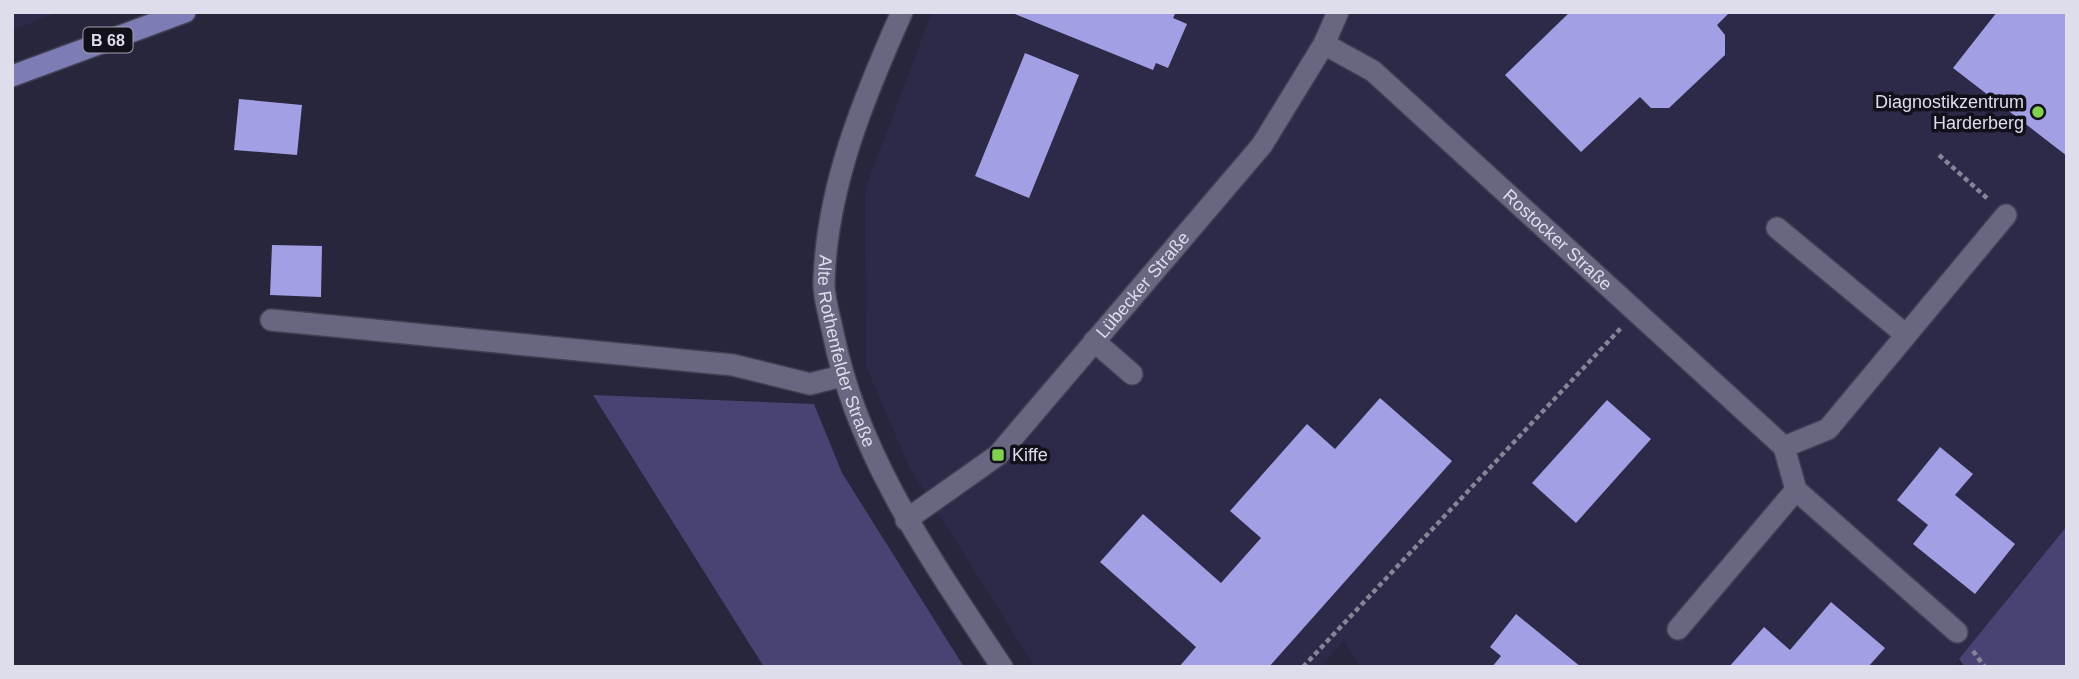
<svg xmlns="http://www.w3.org/2000/svg" width="2079" height="679" viewBox="0 0 2079 679" font-family="Helvetica,sans-serif">
<style>
.built{fill:#2c2a48}
.green{fill:#474473}
.building{fill:#a29fe5}
.lines{fill:none;stroke-linecap:round;stroke-linejoin:round}
.minor-casing{stroke:#414053;stroke-width:24}
.major-casing{stroke:#414053;stroke-width:24}
.path{stroke:#858598;stroke-width:4.5;stroke-dasharray:5 3.5;stroke-linecap:butt}
.minor{stroke:#676782;stroke-width:21}
.major{stroke:#7e7cb5;stroke-width:21}
.poi-dot{fill:#81d050;stroke:#11101b;stroke-width:2.5}
.labels{text-anchor:middle;stroke-width:7;stroke-linejoin:round;paint-order:stroke}
.shield{fill:#11101b;stroke:#a0a0ad;stroke-width:2}
.shield-label{font-size:16px;font-weight:bold;fill:#ddddec}
.poi-label{font-size:18px;fill:#ddddec;stroke:#11101b;text-anchor:end}
.street-label{font-size:18px;fill:#ddddec;stroke:#11101b}
</style>
<rect width="100%" height="100%" fill="#27263d"/>
<path class="built" d="M 12,12 L 60,12 L 12,30 Z
M 932,12 L 2067,12 L 2067,526 L 1953,667 L 1361,667 L 1344,641 L 1320,667 L 1035,667 L 909,467 L 866,366 L 865,189 Z"/>
<path class="green" d="M 593,395 L 814,404 L 842,473 L 964,667 L 764,667 Z
M 2067,526 L 2067,667 L 1965,667 L 1959,659 Z"/>
<path class="building" d="M 1010,12 L 1176,12 L 1173,18 L 1187,24 L 1168,68 L 1156,63 L 1153,70 Z
M 1570,12 L 1730,12 L 1717,25 L 1725,35 L 1725,55 L 1669,108 L 1651,108 L 1640,97 L 1581,152 L 1505,75 Z
M 1997,12 L 2067,12 L 2067,156 L 1953,68 Z
M 1025,53 L 1079,75 L 1029,198 L 975,176 Z
M 239,99 L 302,105 L 297,155 L 234,150 Z
M 272,245 L 322,246 L 321,297 L 270,295 Z
M 1380,398 L 1452,461 L 1269,667 L 1179,667 L 1196,647 L 1100,562 L 1143,514 L 1221,583 L 1261,538 L 1230,511 L 1307,424 L 1335,449 Z
M 1607,400 L 1651,439 L 1576,523 L 1532,483 Z
M 1940,447 L 1973,474 L 1955,495 L 2015,544 L 1975,594 L 1913,544 L 1928,525 L 1897,500 Z
M 1831,602 L 1885,648 L 1868,667 L 1729,667 L 1764,627 L 1790,650 Z
M 1516,614 L 1581,667 L 1492,667 L 1501,656 L 1490,647 Z"/>
<g class="lines">
<g class="minor-casing">
<g id="minor">
<path id="s1" d="M 902,12 C 864,97 827,186 824,281 C 823,297 830,317 833,333 C 858,458 933,562 1002,667"/>
<path id="s2" d="M 1324,44 L 1373,71 L 1784,447"/>
<path d="M 1777,228 L 1906,335"/>
<path d="M 271,320 L 733,365 L 810,384 L 842,376"/>
<path d="M 1094,341 L 1132,374"/>
<path d="M 1796,490 L 1957,632"/>
<path id="s3" d="M 906,520 L 998,455 L 1262,145 L 1324,44 L 1338,12"/>
<path d="M 1678,629 L 1796,490 L 1784,447 L 1828,429 L 2006,215"/>
</g>
</g>
<g class="major-casing">
<path id="major" d="M 12,76 L 185,12"/>
</g>
<path class="path" d="M 1939,155 L 1988,199
M 1973,651 L 1985,667
M 1303,667 L 1621,328"/>
<use href="#minor" class="minor"/>
<use href="#major" class="major"/>
</g>
<g class="poi-dot">
<circle cx="2038" cy="112" r="7"/>
<rect x="991" y="448" width="14" height="14" rx="3.5"/>
</g>
<g class="labels">
<rect class="shield" x="83.5" y="27.5" width="49" height="25" rx="5"/>
<g class="shield-label">
<text x="108" y="46">B 68</text>
</g>
<g class="poi-label">
<text x="2024" y="108">Diagnostikzentrum<tspan x="2024" dy="21">Harderberg</tspan></text>
<text x="1012" y="461" text-anchor="start">Kiffe</text>
</g>
<g class="street-label">
<text dy="6" stroke="none"><textPath href="#s2" startOffset="306">Rostocker Straße</textPath></text>
<text dy="6" stroke="none"><textPath href="#s3" startOffset="336">Lübecker Straße</textPath></text>
<text dy="6" stroke="none"><textPath href="#s1" startOffset="355">Alte Rothenfelder Straße</textPath></text>
</g>
</g>
<rect width="2079" height="679" fill="none" stroke="#ddddec" stroke-width="28"/>
</svg>
